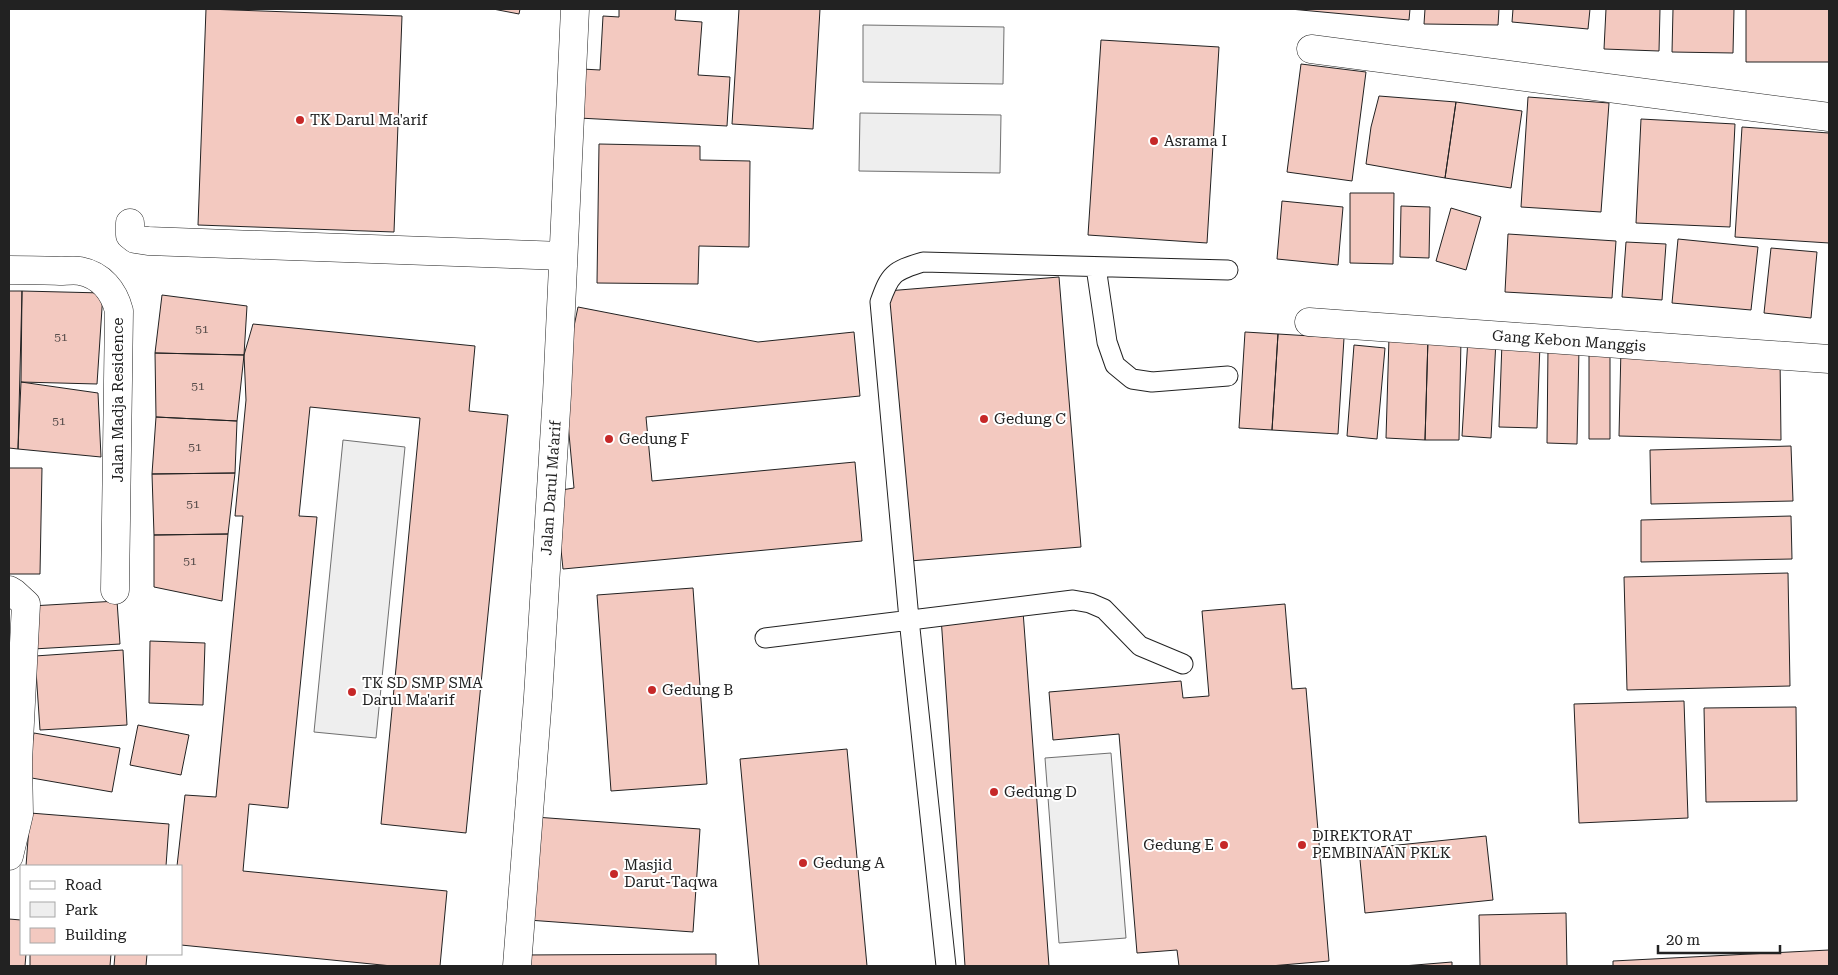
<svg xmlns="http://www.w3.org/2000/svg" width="1838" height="975" viewBox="0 0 1838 975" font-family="'Roboto Serif',serif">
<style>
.green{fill:#eee;stroke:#6f6f6f}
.building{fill:#f3c9c0;stroke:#222}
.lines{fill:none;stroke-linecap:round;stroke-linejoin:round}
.service-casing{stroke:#222;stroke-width:21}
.minor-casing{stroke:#222;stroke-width:29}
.service{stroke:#fff;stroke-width:19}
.minor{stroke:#fff;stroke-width:28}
.poi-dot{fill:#c62828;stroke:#fff;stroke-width:2}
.labels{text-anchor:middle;stroke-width:4;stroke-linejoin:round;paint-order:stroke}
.number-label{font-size:12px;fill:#564c4a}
.poi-label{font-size:15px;fill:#222;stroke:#fff;text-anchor:start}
.street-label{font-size:15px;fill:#222;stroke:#fff}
</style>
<rect width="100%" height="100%" fill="#fff"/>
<path class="green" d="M 863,25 L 1004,27 L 1003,84 L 863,82 Z
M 860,113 L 1001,115 L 1000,173 L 859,171 Z
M 343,440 L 405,447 L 376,738 L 314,732 Z
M 1111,753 L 1126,938 L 1059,943 L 1045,758 Z"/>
<path class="building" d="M 206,9 L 402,16 L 394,232 L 198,225 Z
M 493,9 L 520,9 L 519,14 Z
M 619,9 L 676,9 L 675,20 L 702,22 L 698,75 L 730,77 L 727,126 L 579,118 L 582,69 L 600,70 L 603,16 L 619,17 Z
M 739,9 L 820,9 L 813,129 L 732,124 Z
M 1290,9 L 1410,9 L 1409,20 Z
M 1425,9 L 1499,9 L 1498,25 L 1424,24 Z
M 1513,9 L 1590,9 L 1588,29 L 1512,22 Z
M 1606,9 L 1660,9 L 1659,51 L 1604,49 Z
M 1673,9 L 1734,9 L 1733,53 L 1672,52 Z
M 1746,9 L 1829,9 L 1829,62 L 1746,62 Z
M 1101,40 L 1219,47 L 1207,243 L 1088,235 Z
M 1301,64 L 1366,72 L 1352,181 L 1287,172 Z
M 1379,96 L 1456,102 L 1445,178 L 1366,164 L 1371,127 Z
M 1528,97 L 1609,103 L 1601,212 L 1521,207 Z
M 1456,102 L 1522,111 L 1511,188 L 1445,178 Z
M 1641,119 L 1735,124 L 1730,227 L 1636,223 Z
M 1742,127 L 1829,133 L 1829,243 L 1735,237 Z
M 599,144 L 700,146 L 700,160 L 750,161 L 749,247 L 699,246 L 698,284 L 597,283 Z
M 1350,193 L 1394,193 L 1393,264 L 1350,263 Z
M 1282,201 L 1343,207 L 1338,265 L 1277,259 Z
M 1401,206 L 1430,207 L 1429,258 L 1400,257 Z
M 1451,208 L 1481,217 L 1466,270 L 1436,261 Z
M 1508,234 L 1616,241 L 1612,298 L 1505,292 Z
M 1678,239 L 1758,247 L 1751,310 L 1672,303 Z
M 1626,242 L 1666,244 L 1662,300 L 1622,297 Z
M 1771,248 L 1817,252 L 1811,318 L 1764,313 Z
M 1059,277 L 1081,547 L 910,561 L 887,291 Z
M 9,291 L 22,291 L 18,449 L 9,448 Z
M 22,291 L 103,293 L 97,384 L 21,382 Z
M 162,295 L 247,306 L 244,355 L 155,353 Z
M 578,307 L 758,342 L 854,332 L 860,396 L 646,417 L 652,481 L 855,462 L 862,541 L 563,569 L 555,491 L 574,488 L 563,369 L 566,365 Z
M 253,324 L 475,346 L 469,411 L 508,415 L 466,833 L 381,824 L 420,418 L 310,407 L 299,516 L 317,517 L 288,808 L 249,804 L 243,871 L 447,891 L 440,966 L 392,966 L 181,945 L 181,866 L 177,866 L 185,795 L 216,797 L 243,516 L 235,516 L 246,400 L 244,355 Z
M 1245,332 L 1278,334 L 1272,430 L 1239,428 Z
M 1278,334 L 1344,338 L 1338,434 L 1272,430 Z
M 1389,337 L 1428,338 L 1425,440 L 1386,438 Z
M 1428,338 L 1461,339 L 1459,440 L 1425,440 Z
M 1468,338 L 1496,340 L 1491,438 L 1462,436 Z
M 1502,342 L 1540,344 L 1537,428 L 1499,427 Z
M 1354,345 L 1385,348 L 1377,439 L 1347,436 Z
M 1548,347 L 1579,348 L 1577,444 L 1547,443 Z
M 1589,347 L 1610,347 L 1610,439 L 1589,439 Z
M 1621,347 L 1780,358 L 1781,440 L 1619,436 Z
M 155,353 L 244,355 L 237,421 L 156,417 Z
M 21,382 L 98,393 L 101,457 L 18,449 Z
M 156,417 L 237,421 L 235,473 L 152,474 Z
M 1791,446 L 1793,501 L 1651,504 L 1650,450 Z
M 9,468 L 42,468 L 40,574 L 9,574 Z
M 235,473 L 228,534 L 154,535 L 152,474 Z
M 1791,516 L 1792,559 L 1641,562 L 1641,520 Z
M 228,534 L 222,601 L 154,587 L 154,535 Z
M 1788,573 L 1790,686 L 1627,690 L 1624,577 Z
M 693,588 L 707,784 L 611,791 L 597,595 Z
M 117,601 L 120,644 L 33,649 L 31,606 Z
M 1285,604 L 1292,689 L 1306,688 L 1329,961 L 1270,966 L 1179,966 L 1177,950 L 1137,953 L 1119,734 L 1053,740 L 1049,692 L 1181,681 L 1183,698 L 1209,696 L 1202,611 Z
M 1023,611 L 1049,966 L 965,966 L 941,617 Z
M 150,641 L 205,643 L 203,705 L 149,703 Z
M 123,650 L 127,725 L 40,730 L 35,656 Z
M 1684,701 L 1688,818 L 1579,823 L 1574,704 Z
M 1796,707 L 1797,801 L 1706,802 L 1704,708 Z
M 138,725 L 189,735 L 181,775 L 130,765 Z
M 34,733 L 120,748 L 112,792 L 26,777 Z
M 847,749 L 867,966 L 759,966 L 740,759 Z
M 30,813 L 169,824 L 166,866 L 26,866 Z
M 535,817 L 700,829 L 693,932 L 528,920 Z
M 1486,836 L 1493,900 L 1365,913 L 1359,849 Z
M 1566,913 L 1567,966 L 1480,966 L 1479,915 Z
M 9,919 L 21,920 L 21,954 L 26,954 L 25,966 L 9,966 Z
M 1829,950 L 1829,966 L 1613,966 L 1613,961 Z
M 30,954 L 111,954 L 110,966 L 30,966 Z
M 115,954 L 147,954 L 146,966 L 114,966 Z
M 716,954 L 716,966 L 521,966 L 521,955 Z
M 1452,962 L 1452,966 L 1403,966 Z"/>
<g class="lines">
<g class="service-casing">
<path id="service" d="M 1096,267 L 1107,342 L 1115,365 L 1132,379 L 1152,382 L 1228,376
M 765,638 L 1073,600 L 1090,603 L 1104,609 L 1140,646 L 1183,664
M 946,966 L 909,619 L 880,302 C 890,274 893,271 923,262 L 1228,270"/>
</g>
<g class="minor-casing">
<path id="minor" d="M 1311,49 L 1829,117
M 130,223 L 130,235 L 135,239 L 148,241 L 563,256
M 9,270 C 26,270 43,270 60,271 C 66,271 74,270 80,271 C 101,275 114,291 119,311 L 115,590
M 1309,322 L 1829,359
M 9,590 L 14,593 L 26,604 L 18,761 L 19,814 L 9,856
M 517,966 L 538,697 L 557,394 L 575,9"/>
</g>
<use href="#service" class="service"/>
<use href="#minor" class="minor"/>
</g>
<g class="poi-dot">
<circle cx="300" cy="120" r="5"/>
<circle cx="1154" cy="141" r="5"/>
<circle cx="984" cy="419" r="5"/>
<circle cx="609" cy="439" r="5"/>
<circle cx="652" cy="690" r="5"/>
<circle cx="352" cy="692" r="5"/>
<circle cx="994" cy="792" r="5"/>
<circle cx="1224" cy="845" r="5"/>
<circle cx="1302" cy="845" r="5"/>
<circle cx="803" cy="863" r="5"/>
<circle cx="614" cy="874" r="5"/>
</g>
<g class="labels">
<g class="number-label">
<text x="202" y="333">51</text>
<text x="61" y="341">51</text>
<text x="198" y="390">51</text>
<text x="59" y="425">51</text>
<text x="195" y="451">51</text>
<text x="193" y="508">51</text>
<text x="190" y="565">51</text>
</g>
<g class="poi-label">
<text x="310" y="125">TK Darul Ma'arif</text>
<text x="1164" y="146">Asrama I</text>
<text x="994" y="424">Gedung C</text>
<text x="619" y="444">Gedung F</text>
<text x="362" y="688">TK SD SMP SMA<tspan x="362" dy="17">Darul Ma'arif</tspan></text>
<text x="662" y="695">Gedung B</text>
<text x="1004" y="797">Gedung D</text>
<text x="1312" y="841">DIREKTORAT<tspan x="1312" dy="17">PEMBINAAN PKLK</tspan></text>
<text x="1214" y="850" text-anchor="end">Gedung E</text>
<text x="813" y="868">Gedung A</text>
<text x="624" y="870">Masjid<tspan x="624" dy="17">Darut-Taqwa</tspan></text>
</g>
<g class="street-label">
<text transform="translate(1569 341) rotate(4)" y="5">Gang Kebon Manggis</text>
<text transform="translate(118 400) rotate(-90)" y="5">Jalan Madja Residence</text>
<text transform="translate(551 488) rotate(-86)" y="5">Jalan Darul Ma'arif</text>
</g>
</g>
<rect width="1838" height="975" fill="none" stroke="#222222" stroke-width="20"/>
<rect x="20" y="865" width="162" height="90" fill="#ffffff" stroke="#a7a7a7"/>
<rect x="30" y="881" width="25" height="8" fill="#ffffff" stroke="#a7a7a7"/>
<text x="65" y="890" font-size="15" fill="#222222">Road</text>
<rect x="30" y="902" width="25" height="15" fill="#eeeeee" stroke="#a7a7a7"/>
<text x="65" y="915" font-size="15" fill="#222222">Park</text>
<rect x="30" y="928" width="25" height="15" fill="#f3c9c0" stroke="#a7a7a7"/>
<text x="65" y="940" font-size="15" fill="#222222">Building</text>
<path d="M1658 945v8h122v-8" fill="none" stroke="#222222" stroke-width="2.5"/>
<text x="1666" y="945" font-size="15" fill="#222222" stroke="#ffffff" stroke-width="4" paint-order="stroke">20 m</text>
</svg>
